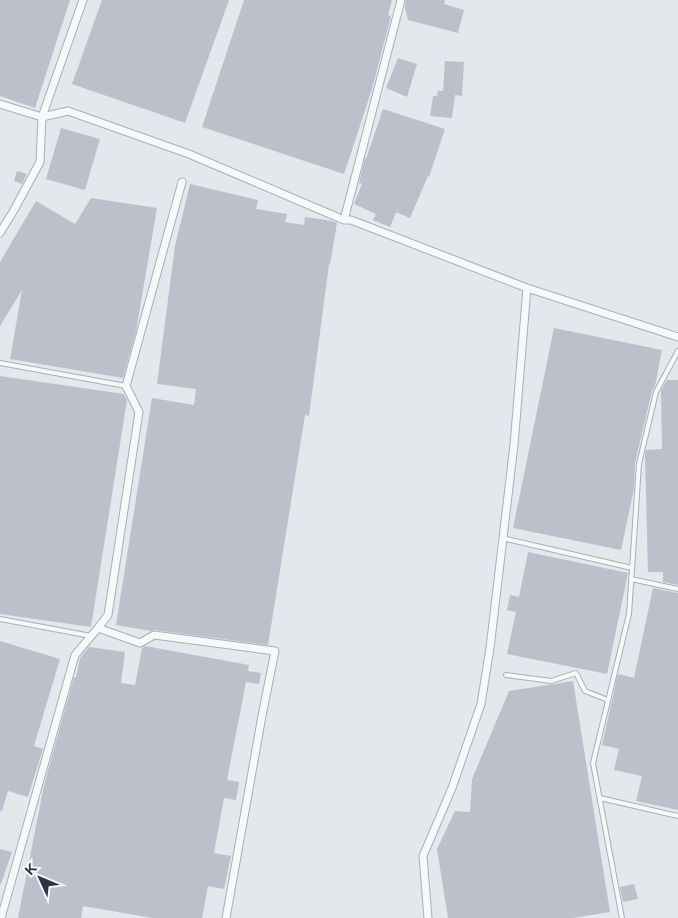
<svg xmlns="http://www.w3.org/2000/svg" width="678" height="918" viewBox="0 0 678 918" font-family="Helvetica,sans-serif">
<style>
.building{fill:#bbc0ca}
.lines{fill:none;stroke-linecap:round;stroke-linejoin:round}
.service-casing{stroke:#a9aeb7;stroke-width:6}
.minor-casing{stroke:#a9aeb7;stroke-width:9}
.service{stroke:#f7f8fa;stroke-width:4}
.minor{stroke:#f7f8fa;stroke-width:7}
</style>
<rect width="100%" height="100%" fill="#e4e7ec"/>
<path class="building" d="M 0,0 L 70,0 L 35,108 L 0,96 Z
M 102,0 L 229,0 L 185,123 L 72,84 Z
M 244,0 L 392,0 L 388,15 L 391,16 L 372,89 L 344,174 L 202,127 Z
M 406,0 L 445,0 L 444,4 L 464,10 L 458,33 L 408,20 L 405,8 Z
M 398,58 L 417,64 L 407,97 L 386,88 Z
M 445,61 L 464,62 L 462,96 L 455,95 L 452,118 L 430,116 L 433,96 L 437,96 L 438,91 L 443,91 Z
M 383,109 L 445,129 L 429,177 L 428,176 L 410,218 L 396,212 L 390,227 L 373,220 L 376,214 L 354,204 L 362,184 L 359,183 L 365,158 L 366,159 Z
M 61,128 L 100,139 L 85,190 L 46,179 Z
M 17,171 L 27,174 L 22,184 L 14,181 Z
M 190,184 L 258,200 L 256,209 L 287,214 L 285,222 L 304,225 L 305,217 L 332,221 L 337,223 L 330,265 L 329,264 L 309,416 L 305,415 L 268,645 L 155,630 L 151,631 L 116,625 L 152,398 L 194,405 L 196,389 L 157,384 L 175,246 Z
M 91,198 L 157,208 L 136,331 L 123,378 L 10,359 L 22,290 L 0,326 L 0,262 L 36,201 L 75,224 Z
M 554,328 L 662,350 L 655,386 L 652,391 L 635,463 L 634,489 L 621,550 L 513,528 Z
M 0,376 L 124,394 L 127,400 L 91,627 L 0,614 Z
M 667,380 L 678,380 L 678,585 L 663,582 L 663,572 L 648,572 L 645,454 L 646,450 L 662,449 L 661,390 Z
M 528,552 L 628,573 L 607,674 L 507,654 L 516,612 L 507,610 L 510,595 L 519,597 Z
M 653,588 L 678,593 L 678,810 L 636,801 L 642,776 L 614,770 L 619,749 L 602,745 L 618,674 L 634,678 Z
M 0,641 L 60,659 L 34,746 L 43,749 L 28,797 L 8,791 L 2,811 L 0,811 Z
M 145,646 L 249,665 L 248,671 L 261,673 L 259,684 L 246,682 L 227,780 L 239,782 L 236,800 L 224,798 L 214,853 L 231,856 L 224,889 L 208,886 L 202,918 L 152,918 L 83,906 L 81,918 L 18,918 L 44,785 L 74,677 L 76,677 L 80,658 L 89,647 L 125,652 L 121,683 L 135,685 L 142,648 Z
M 573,681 L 610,912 L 573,918 L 448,918 L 437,849 L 455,811 L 470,812 L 472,779 L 509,691 Z
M 0,849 L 12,852 L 1,884 L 0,884 Z
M 634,884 L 638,899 L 623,902 L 620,887 Z"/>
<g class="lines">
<g class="service-casing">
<path id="service" d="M 0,363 L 126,386
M 502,538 L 632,568
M 631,579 L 678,589
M 0,619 L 91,636
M 506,675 L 551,681 L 576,673 L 585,691 L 608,700
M 600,798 L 678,816
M 622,918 L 593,763 L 629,614 L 639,464 L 656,392 L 678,351"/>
</g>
<g class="minor-casing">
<path id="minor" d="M 0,104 L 42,117 L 40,162 L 14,210 L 0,233
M 42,117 L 68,111 L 189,154 L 344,220 L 351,220 L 527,288 L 678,337
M 42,117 L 83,0
M 182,182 L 126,386 L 139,412 L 108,615 L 98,628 L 140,643 L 154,635 L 275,651 L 262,716 L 226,918
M 344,220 L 401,0
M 1,918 L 75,655 L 98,628
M 428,918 L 423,856 L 452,788 L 481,704 L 490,648 L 514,445 L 527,288"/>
</g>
<use href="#service" class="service"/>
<use href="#minor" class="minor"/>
</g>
<g transform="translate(40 878) rotate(314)" stroke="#f4f6f9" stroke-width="4" paint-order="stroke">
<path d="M0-4L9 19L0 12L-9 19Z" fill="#2b3445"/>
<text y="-8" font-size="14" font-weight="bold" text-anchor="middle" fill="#2b3445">K</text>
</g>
</svg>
